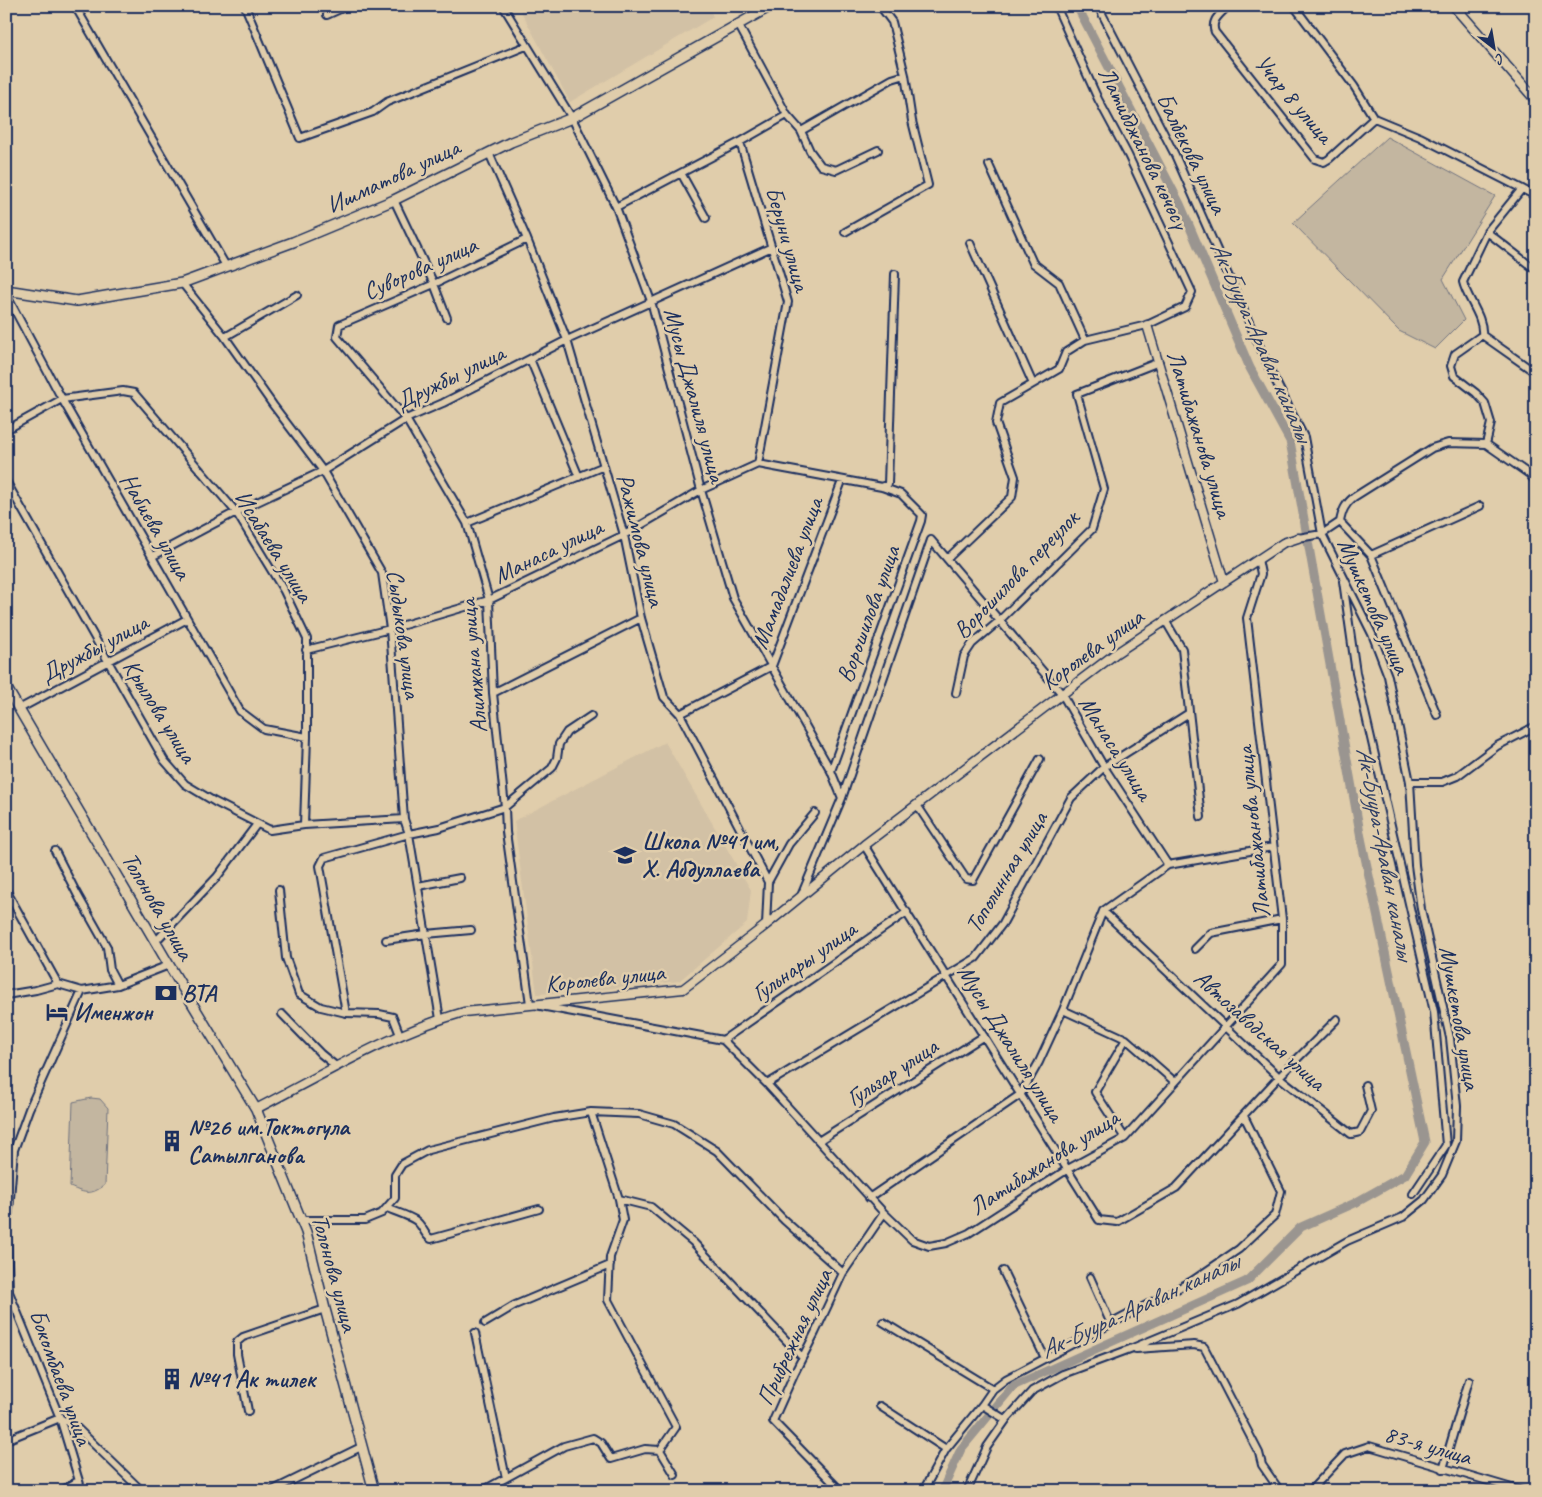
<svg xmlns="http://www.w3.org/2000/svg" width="1542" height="1497" viewBox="0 0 1542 1497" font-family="Caveat,sans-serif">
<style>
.built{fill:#d2c1a5}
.green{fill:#c3b6a0;stroke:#6f727f}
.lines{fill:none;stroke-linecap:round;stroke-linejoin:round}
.canal{stroke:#9a9590;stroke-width:9}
.minor-casing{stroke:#1b2f5e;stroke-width:10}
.tertiary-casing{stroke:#1b2f5e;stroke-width:11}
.secondary-casing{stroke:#1b2f5e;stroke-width:12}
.minor{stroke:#e0cdab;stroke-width:6}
.tertiary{stroke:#e0cdab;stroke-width:8}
.secondary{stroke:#e0cdab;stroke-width:9}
.labels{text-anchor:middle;stroke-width:5;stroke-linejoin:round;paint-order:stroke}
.street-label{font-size:24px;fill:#1b2f5e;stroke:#e0cdab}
.poi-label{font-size:24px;font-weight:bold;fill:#1b2f5e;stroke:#e0cdab;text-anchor:start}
.water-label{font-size:25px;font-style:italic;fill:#2e3e66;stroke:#e0cdab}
</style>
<rect width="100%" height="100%" fill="#e0cdab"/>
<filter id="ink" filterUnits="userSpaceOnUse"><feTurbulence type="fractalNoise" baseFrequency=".02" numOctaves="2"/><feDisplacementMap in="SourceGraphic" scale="10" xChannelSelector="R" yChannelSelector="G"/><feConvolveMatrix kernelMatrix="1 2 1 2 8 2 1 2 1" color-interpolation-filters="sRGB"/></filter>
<g filter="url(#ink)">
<path class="built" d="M 518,6 L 709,6 L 713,17 L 570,102 Z
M 665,742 L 751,890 L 747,923 L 679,981 L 588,991 L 537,994 L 514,821 Z"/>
<path class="green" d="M 1387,137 L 1495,196 L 1443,279 L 1464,320 L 1435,349 L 1399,331 L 1293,223 Z
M 91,1098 L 100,1099 L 108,1108 L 105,1185 C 91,1195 86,1194 70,1187 L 73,1102 Z"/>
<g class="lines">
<path class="canal" d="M 942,1491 L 961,1449 L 1013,1386 L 1247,1281 L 1301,1227 L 1355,1203 L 1405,1175 L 1425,1142 L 1361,838 L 1290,441 L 1250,368 L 1180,204 L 1077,6"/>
<g class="minor-casing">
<path id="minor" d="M 75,6 L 226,266
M 245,6 L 300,138 L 373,112 L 387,102 L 526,46
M 503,6 L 572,118 L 616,207 L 651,301 L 701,490 L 733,598 L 831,771 L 842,798
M 1228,6 C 1221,14 1210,20 1215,32 L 1315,159 L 1324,162 L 1329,159 L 1374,118
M 1294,6 L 1354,86 L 1374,118 L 1420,137 L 1536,196
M 327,15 L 347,6
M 738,24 L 787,115 L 801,131 L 810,151 L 821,166 L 836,170 L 878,150
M 801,131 L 892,79 L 905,75
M 740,142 L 788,302 L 758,464
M 489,153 L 527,239 L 567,340 L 624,535 L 641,618 L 664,697 L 680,714 L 768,882 L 766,925
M 989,165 L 1033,263 L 1059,283 L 1085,340
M 681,173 L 706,218
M 394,200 L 434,284 L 447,318
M 616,207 L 740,142 L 787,115
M 845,232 L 928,185 L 912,121 L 905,75 L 892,22 L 880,6
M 1487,232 L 1536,270
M 527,239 L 434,284 L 339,325 L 337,337 L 406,419 L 467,523 L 489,600 L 493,693 L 505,807 L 506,832 L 530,1004 L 723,1040 L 767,1084 L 884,1213 L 912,1240 L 929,1246 L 946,1243 L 969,1233 L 1068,1169 L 1125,1138 L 1282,964 L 1282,919 L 1247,618 L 1261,574 L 1258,559
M 970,243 L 1033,384
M 182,283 L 225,337 L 273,405 L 323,471 L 382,573 L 390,629 L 404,819 L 409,834 L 440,1019
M 6,294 L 62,399 L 240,711 L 264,729 L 307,737
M 1482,335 L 1536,373
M 225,337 L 297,295
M 530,359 L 579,477
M 6,430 L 62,399 L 123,391 L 134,393 L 236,512 L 284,591 L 307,639 L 307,737 L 304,825
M 1486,444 L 1491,423 L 1485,403 L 1476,393 L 1454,376 L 1451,366 L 1455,354 L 1482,335 C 1484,317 1467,299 1463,282 L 1487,232 L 1521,190
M 6,481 L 164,760 L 185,784 L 215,802 L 270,830 L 304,825 L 404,819
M 882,487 L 888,484 L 895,274
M 1340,522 L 1371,555 L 1437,715
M 467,523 L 604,466
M 1298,538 L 1322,534 L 1340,522 C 1342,511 1345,504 1354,497 L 1432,448 L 1448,443 L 1486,444 L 1529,474 L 1536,482
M 931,540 L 1062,694 L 1104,767 L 1168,865
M 1371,555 L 1480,506
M 153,556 L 236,512 L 323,471 L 406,419 L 443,403 L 567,340 L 772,247
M 947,559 L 1012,497 L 1015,477 L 996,423 L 1000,403 L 1059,369 L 1066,352 L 1085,340 L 1147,325 L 1185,307 L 1192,292 L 1128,155 L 1098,99 L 1056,6
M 1343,581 L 1356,673 L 1434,1012 L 1446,1145 L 1413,1194
M 1165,620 L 1182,649 L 1201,817
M 306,650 L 390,629 L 489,600 L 624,535 L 701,490 L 758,464 L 882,487 L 901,494 L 922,515 L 921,521 L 831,771
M 493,693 L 641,618
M 956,693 L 964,656 L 972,644 L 999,621 L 1092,529 L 1104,489 L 1077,394 L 1159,362
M 19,709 L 187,619
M 680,714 L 772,666 L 842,481
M 1410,782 L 1442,782 L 1457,776 L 1497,746 L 1536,726
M 917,805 L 966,879 L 973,880 L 1040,759
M 864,845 L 1099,1220 L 1117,1222 L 1176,1188 L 1279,1077 L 1337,1019
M 55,851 L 77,894 L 107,947 L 110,970 L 118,985
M 768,882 L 789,844 L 815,813
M 418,886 L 460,878
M 6,890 L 58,984 L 82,991 L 118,985 L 169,965
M 279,890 L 286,958 L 299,994 L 321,1007 L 346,1013 L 379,1014 L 393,1017 L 400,1035
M 801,896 L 842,798 L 931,540
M 1103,911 L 1279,1077 L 1351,1134 L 1360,1132 L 1371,1111 L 1365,1085
M 386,940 L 426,934 L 471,930
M 155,942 L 217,877 L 257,824
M 1195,949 L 1211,933 L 1282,919
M 6,995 L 36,990 L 58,984
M 1063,1010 L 1126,1039 L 1175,1082
M 346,1013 L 320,866 L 324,858 L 409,834 L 439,828 L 505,807 L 552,768 L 557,758 L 559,744 L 567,732 L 591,716
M 282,1014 L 321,1054 L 337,1067
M 723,1040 L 907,912
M 767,1084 L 976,958 L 1003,923 L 1071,798 L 1104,767 L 1189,713
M 591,1112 L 619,1199 L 623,1220 L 610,1257 L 608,1300 L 676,1427 L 660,1450
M 1125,1138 L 1095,1092 L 1126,1039
M 820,1140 L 984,1036
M 869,1198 L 1021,1094 L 1039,1062 L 1063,1010 L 1103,911 L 1168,865 L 1273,847
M 619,1199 L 651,1207 L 693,1242 L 802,1357
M 387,1208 C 396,1212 407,1215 415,1220 C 423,1225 423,1234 431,1239 L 539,1209
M 302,1220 L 365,1220 L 382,1213 L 395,1198 L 395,1175 L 402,1164 L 428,1150 L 554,1118 L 591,1112 L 639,1114 L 674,1124 L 717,1151 L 784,1220 L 843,1273
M 1003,1271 L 1045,1358
M 1090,1277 L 1111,1324
M 883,1322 L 993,1389
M 485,1323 L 515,1305 L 610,1265
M 475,1333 L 506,1478
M 1136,1349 L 1194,1345 L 1204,1347 L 1259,1453 L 1262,1465 L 1280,1491
M 982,1405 L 1006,1420
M 880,1406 L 946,1449
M 248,1411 L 237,1354 L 237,1342 L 243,1337 L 325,1309
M 6,1440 L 60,1418 L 76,1427 L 142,1491
M 1443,1469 L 1469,1380
M 1106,1488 L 1107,1491
M 61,1491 L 78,1481
M 82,1491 L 60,1418 L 9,1292 L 7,1234 L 14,1150 L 29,1109 L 82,991
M 271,1491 L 361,1447
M 482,1491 L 564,1446 L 593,1438 L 601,1443 L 611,1459 L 645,1449 L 660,1450 L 675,1475
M 841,1491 L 773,1421 L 794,1374 L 815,1333 L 843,1273 L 884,1213
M 923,1491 L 946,1449 L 982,1405 L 993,1389 L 1006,1379 L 1192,1281 L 1239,1249 L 1275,1215 L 1281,1191 L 1244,1116
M 967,1491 L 987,1447 L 1006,1420 L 1032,1391 L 1063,1374 L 1130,1349 L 1238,1304 L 1347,1241 L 1403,1217 L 1424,1200 L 1442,1175 L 1456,1141 L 1457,1106 L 1450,1038 L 1421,909 L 1415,865 L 1410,782 L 1388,676 L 1372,634 L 1322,534 L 1304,437 L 1271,372 L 1175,155 L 1098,6
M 1310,1491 L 1345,1454 L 1369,1446 L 1522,1491"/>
</g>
<g class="tertiary-casing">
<path id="tertiary" d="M 1147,325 L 1224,582
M 256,1109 C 324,1074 391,1033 464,1012 L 683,989 L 766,925 L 864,845 L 1115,654 L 1283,543 L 1298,538"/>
</g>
<g class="secondary-casing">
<path id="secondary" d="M 1454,6 L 1536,100
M 6,290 L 77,301 L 182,283 L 293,242 L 394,200 L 511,142 L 572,118 L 771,6
M 6,687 L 169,965 L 256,1109 L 306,1232 L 325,1309 L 374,1491"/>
</g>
<use href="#minor" class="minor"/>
<use href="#tertiary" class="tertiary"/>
<use href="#secondary" class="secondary"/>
</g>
</g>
<defs>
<g id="school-bare" transform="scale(1.725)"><path d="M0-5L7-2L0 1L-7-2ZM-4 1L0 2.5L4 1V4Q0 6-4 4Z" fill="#1b2f5e" stroke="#e0cdab" stroke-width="2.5" paint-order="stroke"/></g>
<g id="bank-bare" transform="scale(1.725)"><path d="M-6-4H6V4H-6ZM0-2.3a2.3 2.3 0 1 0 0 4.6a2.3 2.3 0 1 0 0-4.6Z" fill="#1b2f5e" stroke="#e0cdab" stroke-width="2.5" paint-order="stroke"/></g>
<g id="hotel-bare" transform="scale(1.725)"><path d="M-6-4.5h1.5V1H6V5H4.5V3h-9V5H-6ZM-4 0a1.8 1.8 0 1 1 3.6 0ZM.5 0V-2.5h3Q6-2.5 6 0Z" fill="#1b2f5e" stroke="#e0cdab" stroke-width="2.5" paint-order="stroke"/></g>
<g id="building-bare" transform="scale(1.725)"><path d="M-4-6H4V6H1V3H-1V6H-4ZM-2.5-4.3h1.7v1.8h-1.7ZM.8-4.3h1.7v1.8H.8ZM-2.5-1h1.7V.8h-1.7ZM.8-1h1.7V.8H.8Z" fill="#1b2f5e" stroke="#e0cdab" stroke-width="2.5" paint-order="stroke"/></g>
</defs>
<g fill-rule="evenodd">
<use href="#school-bare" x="625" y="855"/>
<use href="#bank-bare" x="166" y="993"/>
<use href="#hotel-bare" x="57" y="1012"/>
<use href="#building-bare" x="172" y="1141"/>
<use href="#building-bare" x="172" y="1379"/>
</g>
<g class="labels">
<g class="street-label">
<text transform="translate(1294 99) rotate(50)" y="8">Учар 8 улица</text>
<text transform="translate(1144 148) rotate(64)" y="8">Латибджанова көчөсү</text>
<text transform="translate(1192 153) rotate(64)" y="8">Балбекова улица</text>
<text transform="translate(393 176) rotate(-25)" y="8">Ишматова улица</text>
<text transform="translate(788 239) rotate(74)" y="8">Беруни улица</text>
<text transform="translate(420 268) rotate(-24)" y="8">Суворова улица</text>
<text transform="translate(450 377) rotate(-26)" y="8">Дружбы улица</text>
<text transform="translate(695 395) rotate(75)" y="8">Мусы Джалиля улица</text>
<text transform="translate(1200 434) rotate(73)" y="8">Латибажанова улица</text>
<text transform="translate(156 526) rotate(60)" y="8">Набиева улица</text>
<text transform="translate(641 540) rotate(76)" y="8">Ражимова улица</text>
<text transform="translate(274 546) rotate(58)" y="8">Исабаева улица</text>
<text transform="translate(548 551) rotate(-26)" y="8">Манаса улица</text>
<text transform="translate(787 573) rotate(-69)" y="8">Мамадалиева улица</text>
<text transform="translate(1016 574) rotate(-46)" y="8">Ворошилова переулок</text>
<text transform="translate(1374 606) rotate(66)" y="8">Мушкетова улица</text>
<text transform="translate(868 614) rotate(-70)" y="8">Ворошилова улица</text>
<text transform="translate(404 634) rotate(82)" y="8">Сыдыкова улица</text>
<text transform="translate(94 648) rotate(-28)" y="8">Дружбы улица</text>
<text transform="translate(1092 649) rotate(-36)" y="8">Королева улица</text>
<text transform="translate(473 666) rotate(-95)" y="8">Алимжана улица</text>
<text transform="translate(160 711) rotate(58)" y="8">Крылова улица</text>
<text transform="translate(1116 748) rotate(58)" y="8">Манаса улица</text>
<text transform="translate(1253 832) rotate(-96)" y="8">Латибажанова улица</text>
<text transform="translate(1006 872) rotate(-59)" y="8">Тополинная улица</text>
<text transform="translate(158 906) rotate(60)" y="8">Толонова улица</text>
<text transform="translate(804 961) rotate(-35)" y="8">Гульнары улица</text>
<text transform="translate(605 978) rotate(-6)" y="8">Королева улица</text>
<text transform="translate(1460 1018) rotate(80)" y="8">Мушкетова улица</text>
<text transform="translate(1260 1030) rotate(42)" y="8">Автозаводская улица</text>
<text transform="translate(1011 1043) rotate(58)" y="8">Мусы Джалиля улица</text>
<text transform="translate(892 1072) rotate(-33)" y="8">Гульзар улица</text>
<text transform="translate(1044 1162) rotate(-33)" y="8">Латибажанова улица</text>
<text transform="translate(335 1273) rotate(75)" y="8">Толонова улица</text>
<text transform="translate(794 1337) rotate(-65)" y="8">Прибрежная улица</text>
<text transform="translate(61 1377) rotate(70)" y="8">Бокомбаева улица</text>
<text transform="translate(1428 1445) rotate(16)" y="8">83-я улица</text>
</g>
<g class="poi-label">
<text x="642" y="849">Школа №41 им,<tspan x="642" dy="28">Х. Абдуллаева</tspan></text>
<text x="182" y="1001">BTA</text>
<text x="74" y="1020">Именжон</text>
<text x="188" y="1135">№26 им.Токтогула<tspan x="188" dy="28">Сатылганова</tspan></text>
<text x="188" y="1387">№41 Ак тилек</text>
</g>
<g class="water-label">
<text transform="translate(1262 341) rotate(66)" y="9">Ак-Буура-Араван каналы</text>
<text transform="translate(1386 853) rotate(79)" y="9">Ак-Буура-Араван каналы</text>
<text transform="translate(1139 1305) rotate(-25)" y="9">Ак-Буура-Араван каналы</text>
</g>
</g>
<rect width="1542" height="1497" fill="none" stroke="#e0cdab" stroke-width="25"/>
<rect x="12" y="12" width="1517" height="1472" fill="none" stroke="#1b2f5e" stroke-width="2" filter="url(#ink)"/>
<g transform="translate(1494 48) rotate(149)" stroke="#e0cdab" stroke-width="4" paint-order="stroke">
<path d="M0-4L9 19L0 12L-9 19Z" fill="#1b2f5e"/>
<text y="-8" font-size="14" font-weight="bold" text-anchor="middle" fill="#1b2f5e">С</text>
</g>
</svg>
